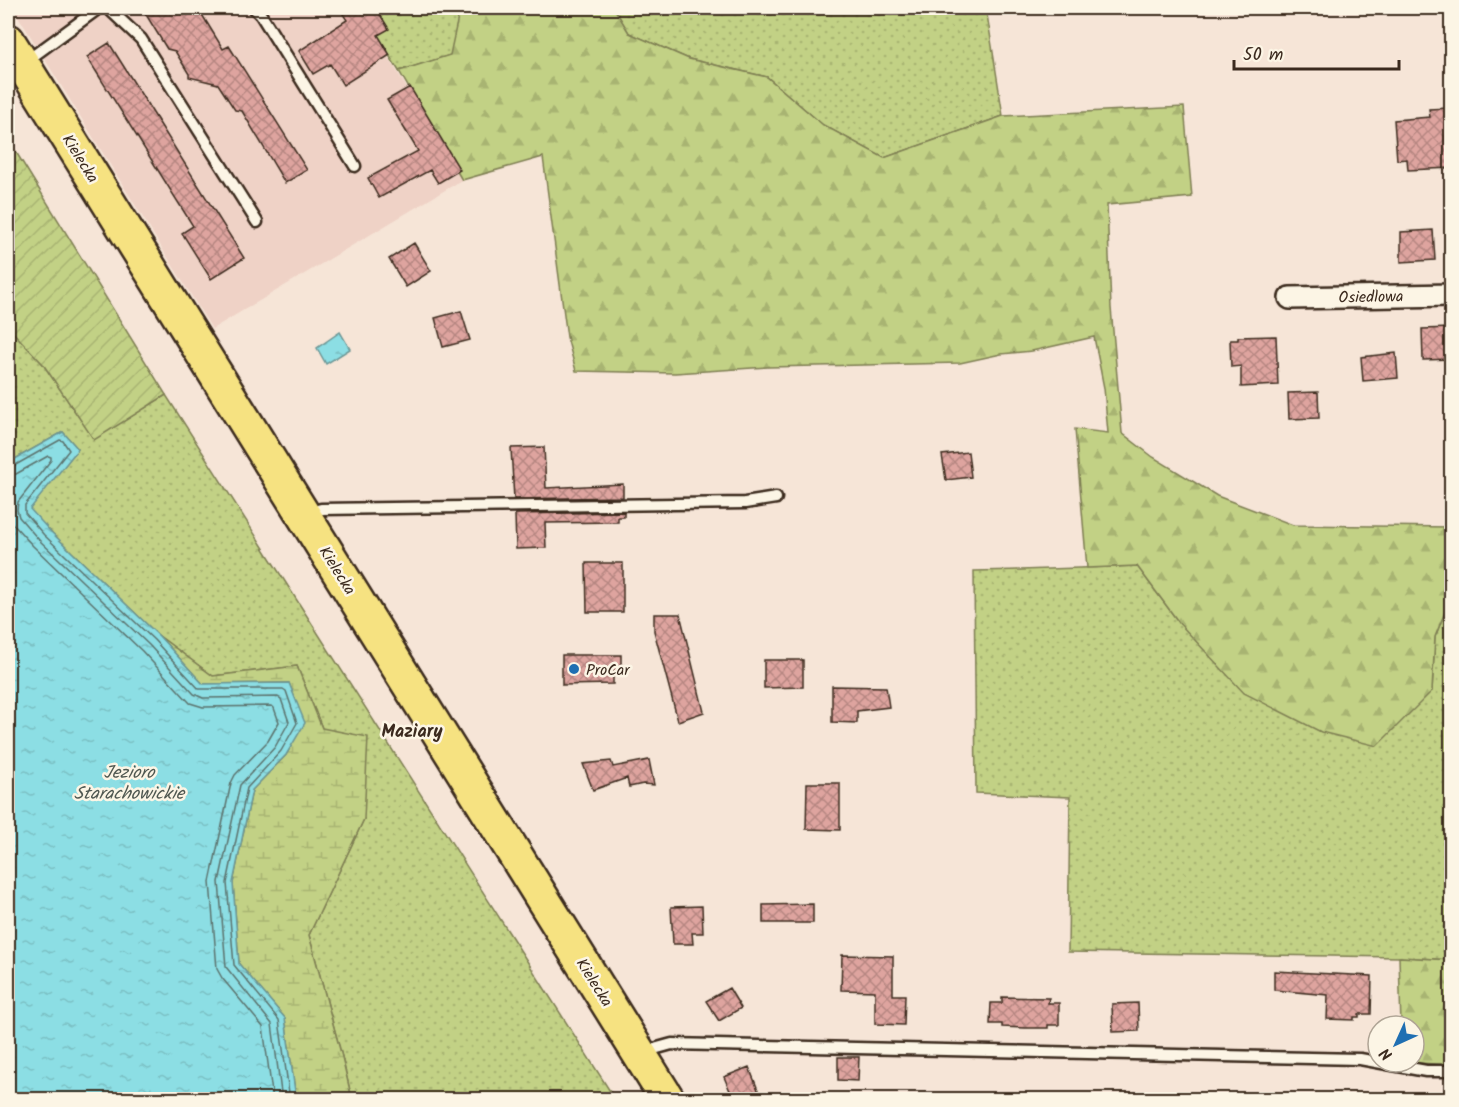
<svg xmlns="http://www.w3.org/2000/svg" width="1459" height="1107" viewBox="0 0 1459 1107" font-family="Kalam,sans-serif">
<style>
.built{fill:#efd2c6}
.grass{fill:url(#grass-dots);stroke:#7e7e52;stroke-width:1.5}
.forest{fill:url(#forest-firs);stroke:#7e7e52;stroke-width:1.5}
.wetland{fill:url(#wetland-marsh);stroke:#7e7e52;stroke-width:1.5}
.garden{fill:url(#garden-furrows);stroke:#7e7e52;stroke-width:1.5}
.water{fill:url(#water-ripples);stroke:#6c9695;stroke-width:1.5}
.lines{fill:none;stroke-linecap:round;stroke-linejoin:round}
.shore{stroke:#5b726d;stroke-width:1.5}
.building{fill:url(#building-cross-hatch);stroke:#3b2a1e;stroke-width:1.5}
.lane-casing{stroke:#3b2a1e;stroke-width:15}
.street-casing{stroke:#3b2a1e;stroke-width:26}
.primary-casing{stroke:#3b2a1e;stroke-width:38}
.lane{stroke:#fcf5e5;stroke-width:10}
.street{stroke:#fcf5e5;stroke-width:21}
.primary{stroke:#f6e281;stroke-width:33}
.poi-dot{fill:#1f6fb2;stroke:#fcf5e5;stroke-width:2}
.labels{text-anchor:middle;stroke-width:5;stroke-linejoin:round;paint-order:stroke}
.street-label{font-size:16px;fill:#3b2a1e;stroke:#fcf5e5}
.poi-label{font-size:16px;fill:#3b2a1e;stroke:#fcf5e5;text-anchor:start}
.neighbourhood-label{font-size:18px;font-weight:bold;fill:#3b2a1e;stroke:#fcf5e5}
.water-label{font-size:18px;font-style:italic;fill:#4f5750;stroke:#fcf5e5}
</style>
<defs>
<pattern id="grass-dots" width="8" height="8" patternUnits="userSpaceOnUse" patternTransform="scale(1.5)"><rect width="8" height="8" fill="#c2d185"/><path d="M2 2h.1M6 6h.1" fill="none" stroke="#a8b472" stroke-width="1.8" stroke-linecap="round"/></pattern>
<pattern id="forest-firs" width="22" height="20" patternUnits="userSpaceOnUse" patternTransform="scale(1.5)"><rect width="22" height="20" fill="#c2d185"/><path d="M5 1l3.5 6h-7zM16 11l3.5 6h-7z" fill="#a8b472"/></pattern>
<pattern id="wetland-marsh" width="20" height="14" patternUnits="userSpaceOnUse" patternTransform="scale(1.5)"><rect width="20" height="14" fill="#c2d185"/><path d="M1 5h8M5 5V1M11 12h8M15 12V8" fill="none" stroke="#a8b472"/></pattern>
<pattern id="garden-furrows" width="10" height="10" patternUnits="userSpaceOnUse" patternTransform="scale(1.5)"><rect width="10" height="10" fill="#c2d185"/><path d="M-1 1l2-2M0 10L10 0M9 11l2-2" fill="none" stroke="#a8b472"/></pattern>
<pattern id="water-ripples" width="26" height="14" patternUnits="userSpaceOnUse" patternTransform="scale(1.5)"><rect width="26" height="14" fill="#8cdee4"/><path d="M2 4q2-2 4 0t4 0M15 11q2-2 4 0t4 0" fill="none" stroke="#7abfc3"/></pattern>
<pattern id="building-cross-hatch" width="8" height="8" patternUnits="userSpaceOnUse" patternTransform="scale(1.5)"><rect width="8" height="8" fill="#dea49f"/><path d="M0 0l8 8M0 8l8-8" fill="none" stroke="#b58681"/></pattern>
</defs>
<rect width="100%" height="100%" fill="#f6e5d7"/>
<filter id="ink" filterUnits="userSpaceOnUse"><feTurbulence type="fractalNoise" baseFrequency=".0167" numOctaves="2"/><feDisplacementMap in="SourceGraphic" scale="12" xChannelSelector="R" yChannelSelector="G"/><feConvolveMatrix kernelMatrix="1 2 1 2 8 2 1 2 1" color-interpolation-filters="sRGB"/></filter>
<g filter="url(#ink)">
<path class="built" d="M 13,8 L 359,8 L 462,180 L 212,329 Z"/>
<path class="grass" d="M 359,8 L 460,8 L 451,55 L 399,71 Z
M 614,8 L 986,8 L 1003,116 L 884,158 L 823,125 L 767,77 L 689,59 L 629,33 Z
M 8,327 L 43,364 L 94,439 L 166,395 L 615,1099 L 352,1099 L 342,1057 L 309,935 L 364,819 L 322,728 L 297,666 L 213,676 L 159,636 L 49,530 L 29,509 L 78,449 L 63,432 L 8,463 Z
M 1137,566 L 1180,624 L 1432,691 L 1435,637 L 1451,597 L 1451,960 L 1399,957 L 1068,952 L 1070,797 L 976,793 L 974,571 C 1028,570 1082,568 1137,566 Z"/>
<path class="forest" d="M 460,8 L 614,8 L 629,33 L 689,59 L 767,77 L 823,125 L 884,158 L 1003,116 L 1184,107 L 1192,197 L 1107,205 L 1111,308 L 1122,433 L 1153,457 L 1217,496 L 1293,525 L 1451,527 L 1451,597 L 1435,637 L 1432,691 L 1377,746 L 1321,732 L 1244,693 L 1180,624 L 1137,566 L 1087,568 L 1075,429 L 1108,433 L 1104,388 L 1094,337 L 1032,351 L 1001,354 L 960,363 L 768,367 L 675,373 L 576,371 L 567,337 L 543,157 L 462,180 L 399,71 L 450,55 Z
M 1399,957 L 1451,960 L 1451,1065 L 1403,1062 L 1414,1062 L 1414,1026 L 1401,1026 Z"/>
<path class="wetland" d="M 159,636 L 213,676 L 297,666 L 322,728 L 368,737 L 364,819 L 309,935 L 342,1057 L 352,1099 L 296,1099 L 285,1018 L 239,964 L 233,883 L 252,790 L 286,755 L 304,723 L 289,683 L 203,684 Z"/>
<path class="garden" d="M 8,139 L 166,395 L 94,440 L 43,364 L 8,327 Z"/>
<path class="water" d="M 340,332 L 350,349 L 326,364 L 317,348 Z
M 63,432 L 78,449 L 30,509 L 49,530 L 159,636 L 203,684 L 289,683 L 305,723 L 286,755 L 252,790 L 233,883 L 239,964 L 285,1018 L 296,1099 L 8,1099 L 8,463 Z"/>
<g class="lines">
<path class="shore" d="M 8,468 L 12,467 L 60,440 L 63,441 L 69,450 L 25,505 L 25,513 L 44,535 L 154,640 L 199,689 L 283,689 L 286,691 L 297,723 L 281,751 L 247,788 L 227,883 L 234,965 L 279,1020 L 290,1100
M 8,475 L 16,474 L 48,456 L 51,457 L 51,460 L 18,502 L 17,510 L 19,517 L 39,540 L 149,645 L 194,694 L 203,698 L 278,697 L 281,699 L 289,722 L 275,747 L 240,785 L 219,882 L 226,967 L 272,1024 L 282,1100
M 8,510 L 11,522 L 33,546 L 142,651 L 190,703 L 203,707 L 272,706 L 274,708 L 279,722 L 268,741 L 235,775 L 231,783 L 210,882 L 217,969 L 222,978 L 263,1027 L 273,1100"/>
</g>
<path class="building" d="M 142,8 L 198,8 L 223,49 L 229,46 L 307,170 L 285,183 L 242,111 L 235,110 L 218,84 L 189,77 L 189,74 L 175,51 L 167,49 Z
M 339,8 L 376,8 L 389,29 L 378,35 L 390,55 L 343,85 L 330,64 L 313,74 L 299,51 L 347,20 Z
M 109,43 L 244,258 L 211,279 L 182,233 L 193,226 L 87,57 Z
M 410,87 L 460,170 L 438,183 L 430,170 L 379,198 L 368,178 L 418,151 L 387,100 Z
M 1449,108 L 1451,168 L 1408,170 L 1407,159 L 1397,160 L 1394,120 L 1430,117 L 1429,109 Z
M 1433,230 L 1435,260 L 1401,262 L 1401,232 Z
M 414,243 L 431,271 L 406,287 L 389,259 Z
M 461,311 L 470,340 L 443,347 L 435,318 Z
M 1452,328 L 1452,359 L 1423,360 L 1422,329 Z
M 1276,336 L 1278,385 L 1241,387 L 1241,366 L 1231,367 L 1230,340 L 1238,340 L 1238,337 Z
M 1396,353 L 1398,378 L 1363,381 L 1361,357 Z
M 1318,392 L 1319,418 L 1289,419 L 1288,393 Z
M 544,447 L 546,488 L 623,484 L 623,497 L 514,499 L 511,448 Z
M 968,452 L 971,477 L 946,480 L 942,455 Z
M 624,512 L 624,517 L 618,517 L 618,522 L 545,523 L 546,548 L 516,549 L 515,514 Z
M 586,563 L 623,563 L 623,612 L 587,612 Z
M 654,614 L 680,614 L 704,712 L 678,721 L 654,631 Z
M 562,655 L 621,655 L 621,672 L 613,672 L 613,684 L 562,685 Z
M 764,660 L 803,660 L 803,687 L 764,688 Z
M 832,686 L 886,687 L 889,707 L 857,711 L 857,723 L 832,722 Z
M 649,760 L 654,785 L 643,784 L 629,787 L 627,778 L 593,790 L 583,764 L 611,761 L 613,767 Z
M 807,783 L 840,783 L 840,830 L 806,829 Z
M 813,904 L 813,923 L 763,923 L 763,905 Z
M 702,906 L 703,933 L 692,933 L 693,944 L 673,944 L 671,907 Z
M 842,955 L 893,956 L 893,995 L 905,995 L 904,1025 L 875,1024 L 875,991 L 841,990 Z
M 1274,971 L 1372,976 L 1371,1014 L 1359,1014 L 1359,1017 L 1354,1017 L 1354,1020 L 1327,1019 L 1328,995 L 1274,990 Z
M 729,988 L 741,1008 L 719,1021 L 706,1001 Z
M 1002,997 L 1049,998 L 1048,1003 L 1059,1003 L 1059,1025 L 1048,1025 L 1048,1028 L 1025,1028 L 1002,1027 L 1002,1024 L 990,1024 L 991,1003 L 1002,1003 Z
M 1138,1003 L 1139,1031 L 1113,1032 L 1112,1004 Z
M 838,1057 L 859,1057 L 858,1081 L 838,1080 Z
M 749,1067 L 762,1100 L 734,1100 L 724,1077 Z"/>
<g class="lines">
<g class="lane-casing">
<path id="lane" d="M 108,8 L 141,39 L 257,222
M 254,8 L 261,15 L 355,166
M 25,62 L 99,8
M 306,513 L 321,509 L 745,503 L 776,498
M 643,1052 L 672,1044 L 1360,1059 L 1426,1071 L 1452,1071"/>
</g>
<g class="street-casing">
<path id="street" d="M 1290,298 L 1452,295"/>
</g>
<g class="primary-casing">
<path id="primary" d="M 8,41 L 668,1100"/>
</g>
<use href="#lane" class="lane"/>
<use href="#street" class="street"/>
<use href="#primary" class="primary"/>
</g>
</g>
<circle class="poi-dot" cx="574" cy="669" r="6"/>
<g class="labels">
<g class="street-label">
<text transform="translate(81 158) rotate(58)" y="6">Kielecka</text>
<text transform="translate(1371 296) rotate(-1)" y="6">Osiedlowa</text>
<text transform="translate(338 570) rotate(58)" y="6">Kielecka</text>
<text transform="translate(595 982) rotate(58)" y="6">Kielecka</text>
</g>
<g class="poi-label">
<text x="586" y="675">ProCar</text>
</g>
<g class="neighbourhood-label">
<text x="412" y="737">Maziary</text>
</g>
<g class="water-label">
<text x="129" y="778">Jezioro<tspan x="129" dy="21">Starachowickie</tspan></text>
</g>
</g>
<rect width="1459" height="1107" fill="none" stroke="#fcf5e5" stroke-width="30"/>
<rect x="15" y="15" width="1429" height="1077" fill="none" stroke="#3b2a1e" stroke-width="2" filter="url(#ink)"/>
<g transform="translate(1396 1044) rotate(225)"><circle r="28" fill="#fcf5e5" stroke="#afa495" stroke-width="1.5"/>
<path d="M0-4.5L10 22L0 15L-10 22Z" fill="#1f6fb2"/>
<text y="-9" font-size="16" font-weight="bold" text-anchor="middle" fill="#3b2a1e">N</text>
</g>
<path d="M1234 60v9h165v-9" fill="none" stroke="#3b2a1e" stroke-width="3"/>
<text x="1243" y="60" font-size="18" fill="#3b2a1e" stroke="#fcf5e5" stroke-width="4.5" paint-order="stroke">50 m</text>
</svg>
